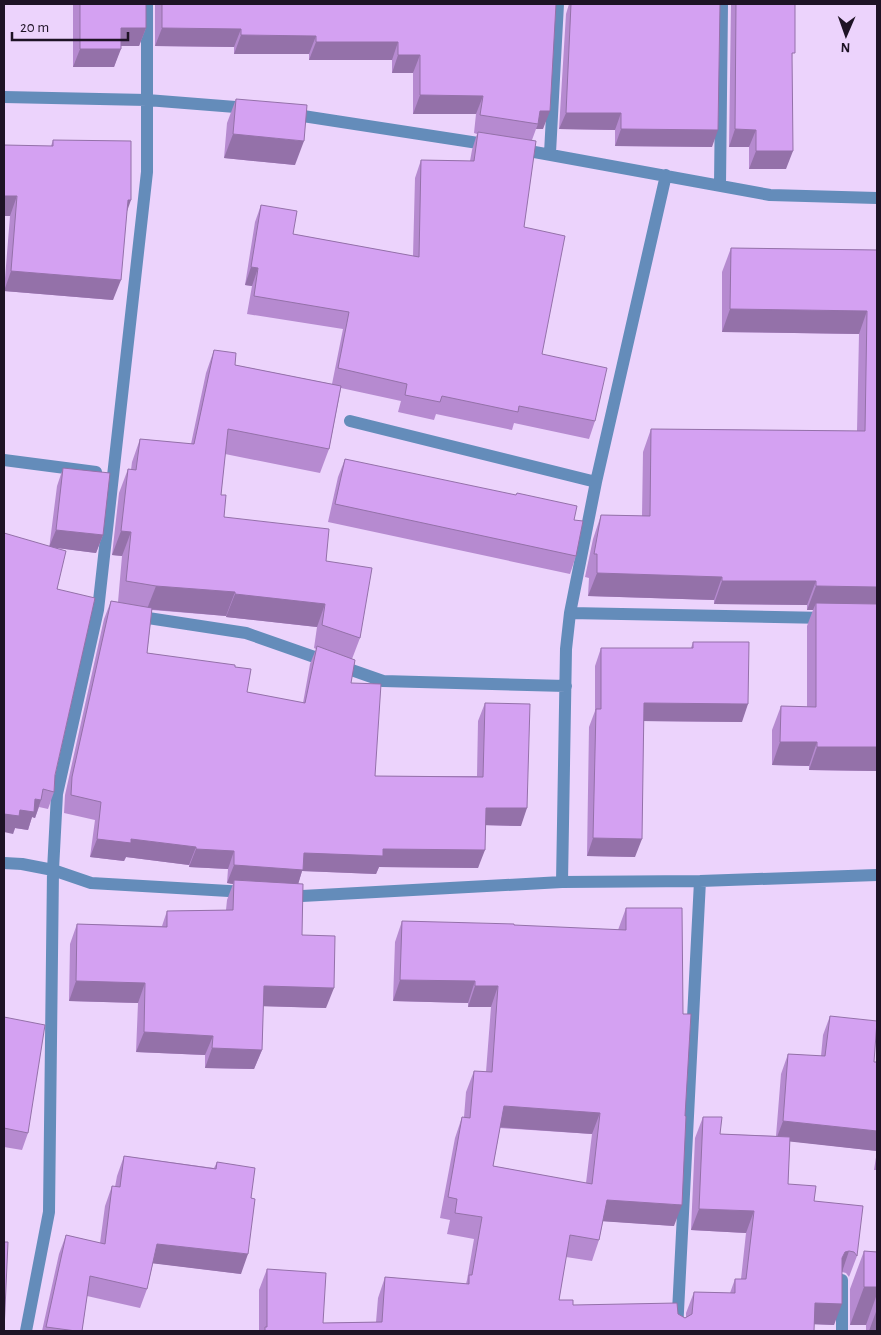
<svg xmlns="http://www.w3.org/2000/svg" width="881" height="1335" viewBox="0 0 881 1335" font-family="'Alegreya Sans',sans-serif">
<style>
.lines{fill:none;stroke-linecap:round;stroke-linejoin:round}
.minor{stroke:#648cba;stroke-width:12}
.wall{fill:#b68ad0;fill-rule:evenodd}
.shaded-wall{fill:#9471a9}
.building{fill:#d4a1f2;stroke:#9471a9;fill-rule:evenodd}
</style>
<rect width="100%" height="100%" fill="#ecd3fc"/>
<g class="lines">
<path class="minor" d="M 4,97 L 147,100 L 248,108
M 290,114 L 491,145
M 518,149 L 770,195 L 877,198
M 550,153 L 558,4
M 720,185 L 722,4
M 350,421 L 596,482
M 4,460 L 96,472
M 570,613 L 827,618
M 135,616 L 246,633 L 383,681 L 566,686
M 4,863 L 22,864 L 53,870 L 91,883 L 246,892
M 562,882 L 566,649 L 570,613 L 596,482 L 666,175
M 286,895 L 302,896 L 562,882 L 700,881 L 877,875
M 26,1331 L 49,1212 L 53,870 L 57,794 L 98,610 L 147,172 L 147,4
M 677,1331 L 700,881
M 842,1331 L 842,1280"/>
</g>
<path class="wall" d="M 73,4 L 146,4 L 146,28 L 139,46 L 121,46 L 114,67 L 73,67 Z
M 155,4 L 556,4 L 543,129 L 536,129 L 532,140 L 524,227 L 542,354 L 595,421 L 589,439 L 514,423 L 512,430 L 436,414 L 434,420 L 398,412 L 401,401 L 341,388 L 329,449 L 320,473 L 225,454 L 221,495 L 224,517 L 326,561 L 360,638 L 352,659 L 351,683 L 375,776 L 477,776 L 478,721 L 485,703 L 521,826 L 485,825 L 478,868 L 379,867 L 376,874 L 302,871 L 298,884 L 302,935 L 326,1008 L 263,1006 L 262,1050 L 254,1069 L 205,1068 L 205,1055 L 136,1052 L 138,1003 L 69,1001 L 70,944 L 77,924 L 162,926 L 167,911 L 226,910 L 227,900 L 233,884 L 227,883 L 228,869 L 189,867 L 189,865 L 126,857 L 124,861 L 90,857 L 95,820 L 64,813 L 65,795 L 104,619 L 111,601 L 118,602 L 122,556 L 112,555 L 119,493 L 128,469 L 131,470 L 132,462 L 140,439 L 191,444 L 206,373 L 214,350 L 235,365 L 332,384 L 343,329 L 247,314 L 252,286 L 245,285 L 255,222 L 261,205 L 293,234 L 413,256 L 415,178 L 421,160 L 470,161 L 472,150 L 477,134 L 474,133 L 476,114 L 413,114 L 413,73 L 392,73 L 392,60 L 309,60 L 309,54 L 234,54 L 234,47 L 155,46 ZM 152,610 L 226,616 L 226,617 L 317,627 L 314,648 L 316,649 L 310,664 L 303,703 L 247,692 L 235,667 L 147,653 Z
M 569,4 L 720,4 L 712,147 L 615,146 L 615,130 L 559,129 L 566,14 Z
M 731,4 L 795,4 L 786,169 L 749,169 L 749,147 L 729,147 Z
M 236,99 L 295,165 L 224,158 L 227,123 Z
M 53,140 L 127,211 L 113,300 L 4,291 L 10,216 L 4,216 L 51,146 Z
M 731,248 L 877,250 L 877,771 L 809,770 L 809,766 L 772,765 L 772,730 L 781,706 L 807,707 L 807,626 L 813,610 L 807,610 L 807,605 L 714,604 L 714,600 L 588,596 L 589,578 L 585,577 L 593,539 L 601,515 L 642,516 L 643,452 L 651,429 L 857,431 L 859,334 L 722,332 L 722,272 Z
M 345,459 L 574,520 L 576,556 L 570,574 L 328,522 L 338,477 Z
M 63,468 L 103,535 L 96,553 L 58,548 L 55,775 L 54,792 L 48,809 L 39,807 L 35,818 L 32,817 L 28,830 L 15,828 L 13,834 L 57,486 Z
M 693,642 L 742,722 L 644,721 L 635,857 L 587,856 L 589,727 L 595,711 L 595,666 L 601,648 L 691,648 Z
M 626,908 L 674,1226 L 603,1221 L 599,1240 L 592,1261 L 566,1257 L 559,1300 L 573,1305 L 678,1314 L 685,1318 L 686,1317 L 686,1313 L 694,1292 L 730,1293 L 735,1279 L 741,1279 L 746,1233 L 691,1230 L 695,1138 L 703,1117 L 720,1134 L 776,1136 L 781,1074 L 788,1054 L 821,1056 L 823,1035 L 830,1016 L 874,1062 L 877,1062 L 877,1170 L 874,1170 L 877,1151 L 790,1141 L 788,1184 L 814,1201 L 857,1256 L 849,1277 L 846,1273 L 842,1272 L 834,1325 L 814,1324 L 814,1331 L 259,1331 L 259,1290 L 267,1269 L 323,1323 L 376,1322 L 378,1298 L 385,1277 L 466,1284 L 467,1280 L 474,1239 L 447,1234 L 450,1220 L 440,1218 L 455,1138 L 462,1117 L 464,1117 L 466,1092 L 474,1071 L 486,1072 L 491,1007 L 468,1007 L 468,1003 L 393,1001 L 395,942 L 402,921 L 618,930 ZM 500,1128 L 592,1134 L 586,1183 L 493,1166 Z
M 4,1017 L 28,1133 L 22,1150 L 4,1147 Z
M 124,1156 L 214,1168 L 217,1162 L 241,1274 L 153,1263 L 147,1289 L 140,1308 L 87,1296 L 82,1331 L 42,1331 L 59,1254 L 66,1235 L 100,1243 L 105,1206 L 112,1186 L 115,1187 L 117,1176 Z
M 864,1251 L 877,1252 L 877,1331 L 866,1331 L 866,1325 L 850,1325 L 850,1289 Z"/>
<path class="shaded-wall" d="M 121,28 L 146,28 L 139,46 L 114,46 Z
M 162,28 L 241,29 L 234,47 L 155,46 Z
M 241,35 L 316,36 L 309,54 L 234,54 Z
M 316,42 L 398,42 L 392,60 L 309,60 Z
M 80,49 L 121,49 L 114,67 L 73,67 Z
M 398,55 L 420,55 L 413,73 L 392,73 Z
M 420,95 L 483,96 L 476,114 L 413,114 Z
M 540,111 L 550,111 L 543,129 L 536,129 L 538,124 Z
M 566,113 L 621,113 L 615,130 L 559,129 Z
M 621,129 L 718,130 L 712,147 L 615,146 Z
M 735,129 L 756,130 L 749,147 L 729,147 Z
M 233,134 L 304,141 L 295,165 L 224,158 Z
M 756,151 L 793,151 L 786,169 L 749,169 Z
M 4,196 L 17,196 L 10,216 L 4,216 Z
M 128,200 L 131,200 L 124,220 Z
M 251,267 L 258,268 L 252,286 L 245,285 Z
M 11,271 L 121,280 L 113,300 L 4,291 Z
M 730,309 L 867,311 L 859,334 L 722,332 Z
M 56,530 L 103,535 L 96,553 L 49,547 Z
M 121,531 L 131,532 L 122,556 L 112,555 Z
M 597,573 L 722,577 L 714,600 L 588,596 Z
M 722,581 L 816,581 L 807,605 L 714,604 Z
M 156,586 L 235,592 L 226,616 L 147,609 Z
M 816,586 L 877,587 L 877,611 L 816,603 L 813,610 L 807,610 Z
M 235,594 L 325,604 L 317,627 L 226,617 Z
M 644,703 L 748,704 L 742,722 L 638,721 Z
M 780,742 L 817,742 L 809,766 L 772,765 Z
M 817,747 L 877,747 L 877,771 L 809,770 Z
M 35,799 L 41,800 L 35,818 L 32,817 L 28,830 L 15,828 L 13,834 L 4,832 L 4,814 L 20,810 Z
M 486,808 L 527,808 L 521,826 L 479,825 Z
M 593,838 L 642,839 L 635,857 L 587,856 Z
M 97,839 L 131,839 L 196,847 L 189,865 L 126,857 L 124,861 L 90,857 Z
M 196,849 L 234,851 L 228,869 L 189,867 Z
M 383,849 L 485,850 L 478,868 L 379,867 L 376,874 L 302,871 L 297,888 L 234,880 L 233,884 L 227,883 L 234,865 L 304,853 Z
M 400,980 L 475,981 L 468,1003 L 393,1001 Z
M 76,981 L 145,983 L 138,1003 L 69,1001 Z
M 264,986 L 334,988 L 326,1008 L 256,1006 Z
M 475,986 L 498,986 L 491,1007 L 468,1007 Z
M 144,1032 L 213,1036 L 205,1055 L 136,1052 Z
M 212,1048 L 262,1050 L 254,1069 L 205,1068 Z
M 504,1106 L 600,1113 L 592,1134 L 496,1127 Z
M 783,1121 L 877,1131 L 877,1151 L 776,1140 Z
M 607,1200 L 682,1205 L 674,1226 L 599,1221 Z
M 699,1209 L 754,1211 L 746,1233 L 691,1230 Z
M 157,1244 L 248,1254 L 241,1274 L 150,1263 Z
M 849,1251 L 842,1272 L 842,1258 L 845,1252 Z
M 864,1287 L 877,1287 L 877,1294 L 866,1325 L 850,1325 Z
M 815,1303 L 842,1304 L 834,1325 L 807,1324 Z
M 877,1309 L 877,1331 L 869,1331 Z"/>
<path class="building" d="M 80,4 L 146,4 L 146,28 L 121,28 L 121,49 L 80,49 Z
M 162,4 L 556,4 L 550,111 L 540,111 L 538,124 L 480,115 L 483,96 L 420,95 L 420,55 L 398,55 L 398,42 L 316,42 L 316,36 L 241,35 L 241,29 L 162,28 Z
M 571,4 L 720,4 L 718,130 L 621,129 L 621,113 L 566,113 Z
M 736,4 L 795,4 L 795,53 L 792,53 L 793,151 L 756,151 L 756,130 L 735,129 Z
M 236,99 L 307,105 L 304,141 L 233,134 Z
M 478,132 L 536,141 L 524,227 L 565,236 L 542,354 L 607,368 L 595,421 L 519,406 L 518,412 L 442,396 L 440,402 L 405,395 L 407,384 L 338,368 L 349,312 L 254,296 L 258,268 L 251,267 L 261,205 L 297,211 L 293,234 L 419,257 L 421,160 L 474,161 Z
M 53,140 L 131,141 L 131,200 L 128,200 L 121,280 L 11,271 L 17,196 L 4,196 L 4,145 L 53,146 Z
M 731,248 L 877,250 L 877,587 L 816,586 L 816,581 L 722,581 L 722,577 L 597,573 L 597,554 L 594,554 L 601,515 L 650,516 L 651,429 L 865,431 L 867,311 L 730,309 Z
M 214,350 L 236,353 L 235,365 L 341,386 L 329,449 L 228,429 L 221,495 L 226,495 L 224,517 L 329,529 L 326,561 L 372,568 L 360,638 L 322,625 L 325,604 L 235,594 L 235,592 L 156,586 L 126,581 L 131,532 L 121,531 L 128,469 L 136,470 L 140,439 L 194,444 Z
M 345,459 L 516,495 L 517,493 L 577,506 L 574,520 L 583,521 L 576,556 L 335,504 Z
M 63,468 L 110,473 L 103,535 L 56,530 Z
M 4,533 L 66,551 L 57,589 L 95,598 L 55,775 L 54,792 L 43,789 L 41,800 L 35,799 L 34,812 L 20,810 L 19,816 L 4,814 Z
M 111,601 L 152,608 L 147,653 L 235,665 L 235,667 L 251,669 L 247,692 L 305,703 L 317,646 L 355,660 L 351,683 L 381,684 L 375,776 L 483,777 L 485,703 L 530,704 L 527,808 L 486,808 L 485,850 L 383,849 L 383,856 L 304,853 L 303,870 L 234,865 L 234,851 L 196,849 L 196,847 L 131,839 L 131,843 L 97,839 L 101,802 L 71,795 L 72,777 Z
M 816,603 L 877,604 L 877,747 L 817,747 L 817,742 L 780,742 L 781,706 L 816,707 Z
M 693,642 L 749,642 L 748,704 L 644,703 L 642,839 L 593,838 L 596,709 L 601,709 L 601,648 L 693,648 Z
M 234,880 L 303,884 L 302,935 L 335,936 L 334,988 L 264,986 L 262,1050 L 212,1048 L 213,1036 L 144,1032 L 145,983 L 76,981 L 77,924 L 167,927 L 167,911 L 233,910 Z
M 626,908 L 682,908 L 683,1014 L 691,1014 L 685,1116 L 686,1116 L 682,1205 L 607,1200 L 599,1240 L 570,1235 L 559,1300 L 573,1300 L 573,1305 L 677,1303 L 678,1314 L 685,1318 L 692,1314 L 694,1292 L 735,1293 L 735,1279 L 746,1279 L 754,1211 L 699,1209 L 703,1117 L 722,1117 L 720,1134 L 790,1137 L 788,1184 L 816,1186 L 814,1201 L 863,1206 L 857,1256 L 854,1252 L 849,1251 L 845,1252 L 842,1258 L 842,1304 L 815,1303 L 814,1331 L 265,1331 L 265,1327 L 267,1327 L 267,1269 L 326,1273 L 323,1323 L 382,1322 L 385,1277 L 469,1284 L 469,1275 L 472,1275 L 482,1217 L 455,1213 L 457,1199 L 448,1197 L 462,1117 L 470,1118 L 474,1071 L 492,1072 L 498,986 L 475,986 L 475,981 L 400,980 L 402,921 L 514,924 L 514,925 L 626,930 ZM 504,1106 L 600,1113 L 592,1184 L 493,1166 Z
M 830,1016 L 877,1021 L 874,1062 L 877,1062 L 877,1131 L 783,1121 L 788,1054 L 825,1056 Z
M 4,1017 L 45,1025 L 28,1133 L 4,1128 Z
M 124,1156 L 216,1169 L 217,1162 L 255,1168 L 251,1198 L 255,1199 L 248,1254 L 157,1244 L 147,1289 L 90,1276 L 82,1331 L 76,1331 L 46,1327 L 66,1235 L 105,1244 L 112,1186 L 120,1187 Z
M 4,1242 L 8,1242 L 4,1331 Z
M 864,1251 L 877,1252 L 877,1287 L 864,1287 Z"/>
<rect width="881" height="1335" fill="none" stroke="#1e1325" stroke-width="10"/>
<g transform="translate(846 35) rotate(182)" stroke="#ecd3fc" stroke-width="4" paint-order="stroke">
<path d="M0-4L9 19L0 12L-9 19Z" fill="#1e1325"/>
<text y="-8" font-size="14" font-weight="bold" text-anchor="middle" fill="#1e1325">N</text>
</g>
<path d="M12 32v8h116v-8" fill="none" stroke="#1e1325" stroke-width="2.5"/>
<text x="20" y="32" font-size="15" fill="#1e1325" stroke="#ecd3fc" stroke-width="4" paint-order="stroke">20 m</text>
</svg>
